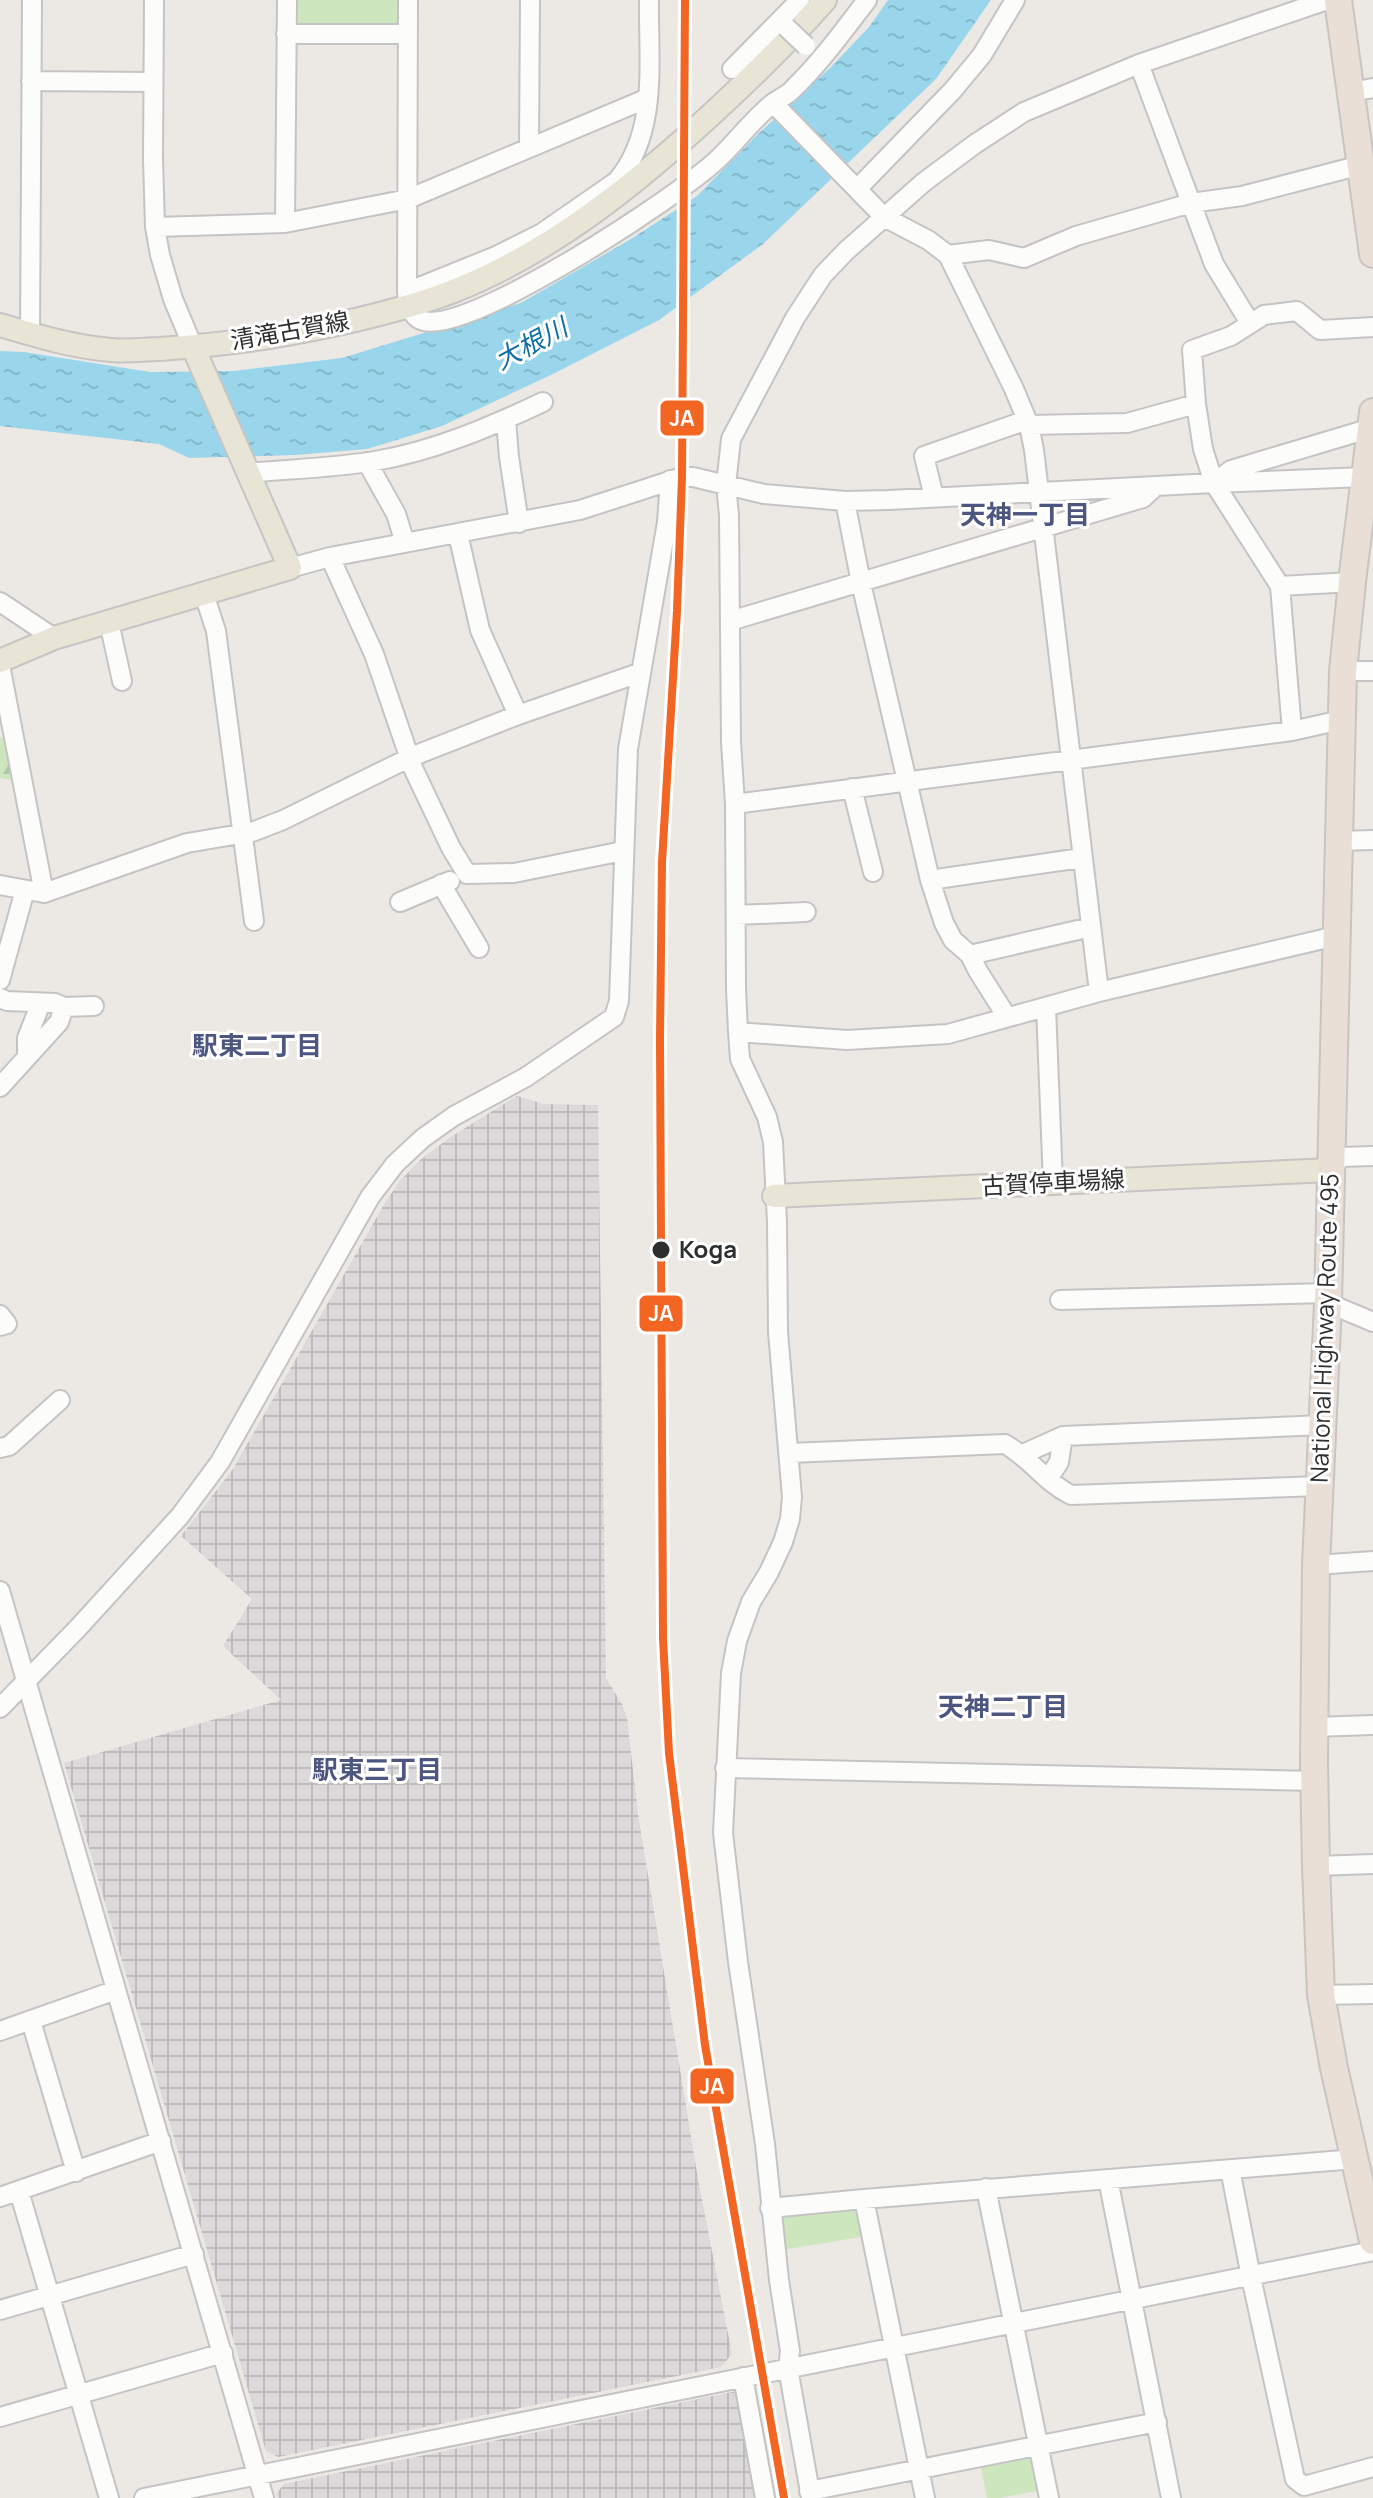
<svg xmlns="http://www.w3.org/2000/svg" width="1373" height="2498" viewBox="0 0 1373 2498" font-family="Manrope,'Noto Sans JP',sans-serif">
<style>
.industrial{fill:url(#industrial-grid)}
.grass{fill:#cee6be}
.forest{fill:url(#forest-firs)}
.water{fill:url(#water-ripples)}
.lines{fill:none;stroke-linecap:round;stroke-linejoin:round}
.minor-casing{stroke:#c5c4c5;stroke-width:22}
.major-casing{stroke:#c6c5c4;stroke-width:26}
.highway-casing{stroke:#c6c5c4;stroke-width:30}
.minor{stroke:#fcfcfb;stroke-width:18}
.major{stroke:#e8e4d6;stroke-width:22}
.highway{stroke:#eadfd6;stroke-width:26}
.minor-bridge-casing{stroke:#c5c4c5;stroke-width:22;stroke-linecap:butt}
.minor-bridge{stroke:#fcfcfb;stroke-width:18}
.rail-1-casing{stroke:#fff;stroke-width:14}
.rail-1{stroke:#f26522;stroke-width:8}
.stop-dot{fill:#2e2e2e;stroke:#fff;stroke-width:3}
.labels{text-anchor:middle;stroke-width:6;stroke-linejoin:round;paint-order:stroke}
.street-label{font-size:24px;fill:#2e2e2e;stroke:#fff}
.stop-label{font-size:24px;font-weight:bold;fill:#2e2e2e;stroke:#fff;text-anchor:start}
.water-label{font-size:26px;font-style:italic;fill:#0d6fa3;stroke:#fff}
.neighbourhood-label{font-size:26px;font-weight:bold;fill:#4d5680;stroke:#fff}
.line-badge{stroke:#fff;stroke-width:3}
.badge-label{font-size:22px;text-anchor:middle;font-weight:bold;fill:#fff}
</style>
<defs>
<pattern id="industrial-grid" width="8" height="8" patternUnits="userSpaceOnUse" patternTransform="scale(2)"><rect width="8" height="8" fill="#dcd9db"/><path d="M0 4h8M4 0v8" fill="none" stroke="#bdbbbc"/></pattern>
<pattern id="forest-firs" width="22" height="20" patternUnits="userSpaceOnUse" patternTransform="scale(2)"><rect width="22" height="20" fill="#cee6be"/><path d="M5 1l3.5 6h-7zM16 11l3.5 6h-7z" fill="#b1c6a4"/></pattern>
<pattern id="water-ripples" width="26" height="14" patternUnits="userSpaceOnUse" patternTransform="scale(2)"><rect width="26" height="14" fill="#99d6ec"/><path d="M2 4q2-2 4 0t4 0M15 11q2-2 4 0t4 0" fill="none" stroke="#84b8cb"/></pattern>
</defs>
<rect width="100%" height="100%" fill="#ece8e4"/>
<path class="industrial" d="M 517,1096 L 544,1104 L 598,1105 L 606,1678 L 622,1704 L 627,1718 L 638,1814 L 698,2179 L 732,2354 L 721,2367 L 278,2457 L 266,2451 L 64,1763 L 281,1700 L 223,1646 L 252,1599 L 181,1536 L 233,1469 L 386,1201 L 400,1181 L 420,1160 L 452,1136 Z
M 742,2390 L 761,2498 L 278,2498 L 276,2494 L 284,2484 Z"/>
<path class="grass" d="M 294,0 L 401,0 L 401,24 L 395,28 L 298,27 L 293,22 Z
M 858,2205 L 867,2236 L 782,2250 L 778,2217 L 783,2212 Z
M 1035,2453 L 1042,2490 L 1000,2498 L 987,2498 L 980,2463 Z"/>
<path class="forest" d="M 0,737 L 5,740 L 13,780 L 0,778 Z"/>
<path class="water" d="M 888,0 L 991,0 L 936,79 L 763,244 L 659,320 L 553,374 L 442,426 L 367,449 L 295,455 L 189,458 L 159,444 L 0,426 L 0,351 L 24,352 L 150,372 L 234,371 L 342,358 L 521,303 L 631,239 L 697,196 L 759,133 L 831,67 L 869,27 Z"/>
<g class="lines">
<g class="minor-casing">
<path id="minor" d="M 154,0 L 153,159 L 155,227 L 160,255 L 173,299 L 193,347
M 408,0 L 407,292 C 408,303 411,318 424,321 C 472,333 679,196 718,159 C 737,141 753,119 773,103 C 780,98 788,95 793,89 C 821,62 844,30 867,0
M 286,34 L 407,34
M 1139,64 L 1214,264 L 1250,323
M 732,69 L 800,0
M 31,81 L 153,82
M 1350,92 L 1373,88
M 773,103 L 884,217 L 928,240 L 948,255 L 1014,389 L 1029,425 L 1034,450 L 1099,992
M 529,148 L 530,0
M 857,189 L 953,90 L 982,55 L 1015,0
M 285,223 L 287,0
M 155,227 L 285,223 L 408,199 L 648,98
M 948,255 L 989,250 L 1024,258 L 1076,236 L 1191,203 L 1242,196 L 1361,165
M 407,292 L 496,256 L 542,233 L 617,181 C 659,131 648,61 649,0
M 30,334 L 32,0
M 506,420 L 509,457 L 519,523
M 1029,425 L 1127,423 L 1196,404
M 367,462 L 396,514 L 405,543
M 247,473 C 289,469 333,468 375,461 C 434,451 490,427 543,402
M 1214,483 L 1231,470 L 1371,428
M 934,497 L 924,456 L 1027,420
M 845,501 L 861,583 L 930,880 L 944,923 L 953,940 L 970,955 L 978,971 L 1007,1017
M 458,534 L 480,630 L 518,715
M 330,557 L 374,654 L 413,768 L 451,848 L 467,874 L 514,873 L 623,851
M 290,568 L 330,557 L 580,510 L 682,477 L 693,477 L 764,494 L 845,501 L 889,500 L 1214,483 L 1365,477
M 1280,586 L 1352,582
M 204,594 L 216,631 L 254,921
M 0,602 L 54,638
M 730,621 L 1143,498 L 1156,486
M 109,622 L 122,681
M 0,665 L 44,893
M 1343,671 L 1373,671
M 1292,731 L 1280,586 L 1214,483 L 1203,449 L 1196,404 L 1192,350 L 1231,336 L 1264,315 L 1297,311 L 1320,330 L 1373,327
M 852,788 L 873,872
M 735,804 L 1292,731 L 1341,720
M 1338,841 L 1373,840
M 930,880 L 1081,858
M 441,884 L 479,948
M 0,885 L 44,893 L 187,843 L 252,832 L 283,820 L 411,757 L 518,715 L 639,673
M 400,902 L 450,881
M 736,915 L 806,912
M 970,955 L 1091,927
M 0,980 L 25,890
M 0,998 L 7,1001 L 55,1003 L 64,1007 L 59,1022 L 0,1087
M 64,1007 L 94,1006
M 1046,1007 L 1053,1184
M 738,1032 L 847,1040 L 948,1034 L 1099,992 L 1336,936
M 27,1057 L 27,1038 L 41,1003
M 1331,1170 L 1341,1157 L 1373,1156
M 1060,1300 L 1328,1293
M 1328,1303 L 1373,1322
M 0,1315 L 7,1324 L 0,1326
M 0,1448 L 9,1446 L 60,1400
M 790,1453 L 1005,1444 C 1031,1459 1045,1482 1071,1495 L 1320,1486
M 1023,1454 L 1063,1436 L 1323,1425
M 1048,1479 L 1059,1462 L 1063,1436
M 1316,1565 L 1373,1561
M 0,1591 L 264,2498
M 0,1708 L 78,1628 L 180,1516 L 220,1462 L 370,1197 L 395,1164 L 423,1138 L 454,1116 L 526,1077 L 614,1017 L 619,1001 L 628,749 L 667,522 L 670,480
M 1314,1727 L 1373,1725
M 725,1768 L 1315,1781
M 1316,1866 L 1373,1864
M 1321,1995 L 1373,1994
M 31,2021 L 76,2172
M 0,2031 L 116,1990
M 1230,2169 L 1251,2277 L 1295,2479 L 1304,2486 L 1373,2467
M 1108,2179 L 1171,2498
M 986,2188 L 1049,2498
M 19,2191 L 109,2498
M 0,2197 L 161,2141
M 770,2208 L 864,2199
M 0,2310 L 194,2254
M 743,2377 L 765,2498
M 0,2417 L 223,2353
M 809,2491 L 1157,2422
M 144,2498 L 1373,2251
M 811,2498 L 788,2368 L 790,2351 L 779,2280 L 765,2144 L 738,1962 L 723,1833 L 731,1673 L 737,1641 L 751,1602 L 769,1572 L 783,1542 L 790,1519 L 792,1497 L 778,1332 L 777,1222 L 773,1142 L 767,1117 L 740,1059 L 738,1032 L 736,988 L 735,804 L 731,742 L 729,515 L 726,485 L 731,439 L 795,318 L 823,275 L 846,251 L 924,182 L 975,144 L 1024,112 L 1139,64 L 1327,0
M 925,2498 L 864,2199 L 1355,2159"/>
</g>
<g class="major-casing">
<path id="major" d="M 0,325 C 37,336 73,347 112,350 C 128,352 144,349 160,349 C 203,346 245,342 287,334 C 342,324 398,312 451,292 C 551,253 636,184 714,112 C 753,76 790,40 825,0
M 0,661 L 54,638 L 290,568 L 193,347
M 774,1196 L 1331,1170"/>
</g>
<g class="highway-casing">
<path id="highway" d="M 1338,0 L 1373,254
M 1373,412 L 1352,582 L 1343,671 L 1328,1303 L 1316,1565 L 1314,1762 L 1316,1866 L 1321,1995 L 1334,2068 L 1373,2241"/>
</g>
<use href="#minor" class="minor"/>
<use href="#major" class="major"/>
<use href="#highway" class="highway"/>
<g class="minor-bridge-casing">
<path id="minor-bridge" d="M 786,27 L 806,46"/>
</g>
<use href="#minor-bridge" class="minor-bridge"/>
<g class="rail-1-casing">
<path id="rail-1" d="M 685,0 L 682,477 L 677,611 L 662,862 L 660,1039 L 663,1638 L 669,1753 L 705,2045 L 784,2498"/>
</g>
<use href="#rail-1" class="rail-1"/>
</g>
<circle class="stop-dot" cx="661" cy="1250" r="10"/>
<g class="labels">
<g class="street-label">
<text transform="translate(290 331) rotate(-10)" y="8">清滝古賀線</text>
<text transform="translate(1053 1183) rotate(-3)" y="8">古賀停車場線</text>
<text transform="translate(1325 1328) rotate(-88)" y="8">National Highway Route 495</text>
</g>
<g class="stop-label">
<text x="679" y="1258">Koga</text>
</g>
<g class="water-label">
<text transform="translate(531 344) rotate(-28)" y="9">大根川</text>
</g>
<g class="neighbourhood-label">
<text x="1025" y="524">天神一丁目</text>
<text x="257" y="1055">駅東二丁目</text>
<text x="1003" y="1716">天神二丁目</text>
<text x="377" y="1779">駅東三丁目</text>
</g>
</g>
<g class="line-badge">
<rect x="659" y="399" width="46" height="38" rx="8" fill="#f26522"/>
<rect x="638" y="1294" width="46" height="39" rx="8" fill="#f26522"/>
<rect x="689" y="2067" width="46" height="38" rx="8" fill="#f26522"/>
</g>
<g class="badge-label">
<text x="682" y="426">JA</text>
<text x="661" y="1321">JA</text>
<text x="712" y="2094">JA</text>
</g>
</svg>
